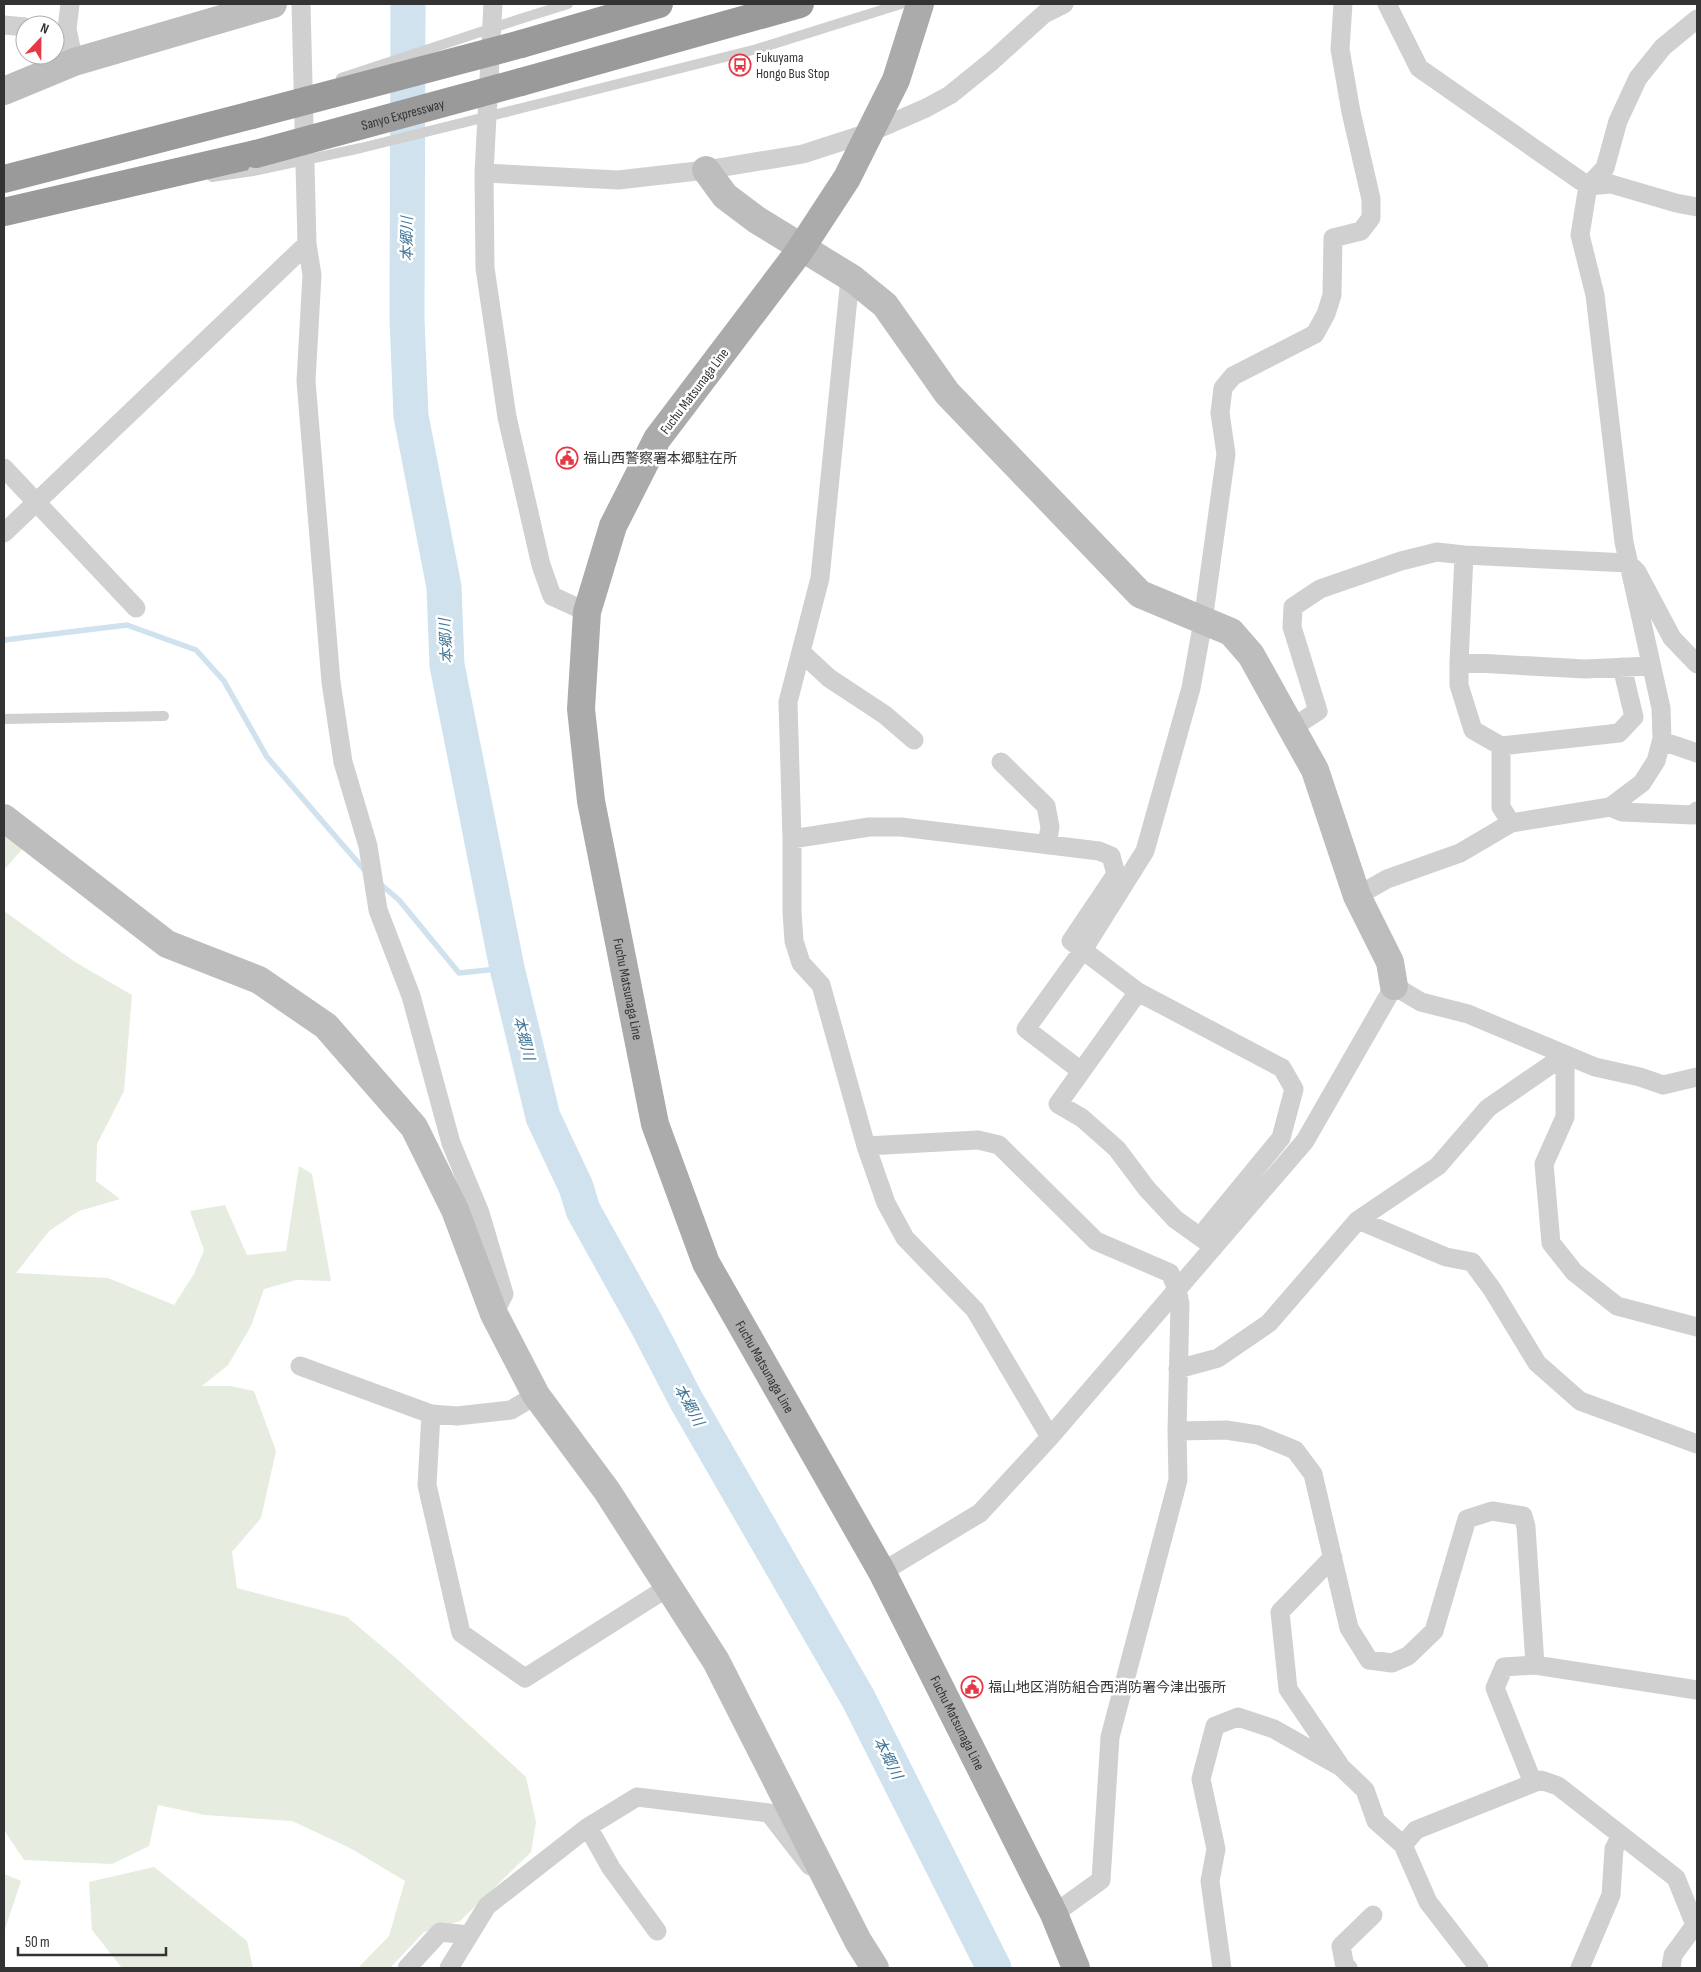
<svg xmlns="http://www.w3.org/2000/svg" width="1701" height="1972" viewBox="0 0 1701 1972" font-family="'Sofia Sans Condensed','Noto Sans JP',sans-serif">
<style>
.green{fill:#e6ecdf}
.lines{fill:none;stroke-linecap:round;stroke-linejoin:round}
.stream{stroke:#cfe2ee;stroke-width:5.5}
.river{stroke:#cfe2ee;stroke-width:35}
.lane{stroke:#d0d0d0;stroke-width:10}
.street{stroke:#d0d0d0;stroke-width:19}
.secondary{stroke:#bdbdbd;stroke-width:28}
.primary{stroke:#ababab;stroke-width:28}
.highway{stroke:#9a9a9a;stroke-width:28}
.lane-bridge{stroke:#d0d0d0;stroke-width:10}
.highway-bridge{stroke:#9a9a9a;stroke-width:28}
.labels{text-anchor:middle;stroke-width:5;stroke-linejoin:round;paint-order:stroke}
.poi-label{font-size:14px;fill:#333;stroke:#fff;text-anchor:start}
.street-label{font-size:14px;fill:#333;stroke:#fff}
.water-label{font-size:15px;font-style:italic;fill:#3f7597;stroke:#fff}
</style>
<rect width="100%" height="100%" fill="#fff"/>
<path class="green" d="M 4,831 L 24,847 L 4,870 Z
M 4,911 L 75,962 L 132,995 L 124,1091 L 97,1144 L 96,1181 L 120,1199 L 79,1211 L 49,1231 L 16,1273 L 108,1278 L 174,1305 L 194,1274 L 204,1250 L 190,1211 L 225,1205 L 247,1255 L 286,1251 L 299,1166 L 312,1174 L 331,1281 L 296,1280 L 264,1289 L 251,1326 L 228,1365 L 202,1386 L 230,1386 L 254,1391 L 276,1451 L 261,1518 L 232,1552 L 237,1588 L 347,1617 L 397,1659 L 526,1777 L 536,1822 L 531,1852 L 460,1921 L 424,1932 L 390,1968 L 358,1968 L 389,1936 L 405,1881 L 350,1848 L 292,1821 L 205,1815 L 158,1805 L 149,1846 L 112,1864 L 24,1860 L 4,1830 Z
M 154,1867 L 247,1941 L 253,1968 L 122,1968 L 92,1930 L 89,1882 Z
M 4,1874 L 21,1881 L 4,1932 Z"/>
<g class="lines">
<path class="stream" d="M 4,640 L 127,625 L 196,650 L 224,681 L 267,757 L 367,873
M 378,882 L 399,900 L 459,973 L 507,968"/>
<path class="river" d="M 408,4 L 407,319 L 411,416 L 444,587 L 447,665 L 507,968 L 543,1117 L 576,1187 L 583,1210 L 647,1325 L 686,1400 L 858,1698 L 994,1968"/>
<path class="lane" d="M 520,19 L 568,4
M 518,109 L 757,49 L 901,4
M 212,177 L 253,171
M 4,719 L 164,716"/>
<path class="street" d="M 70,4 L 67,29 L 74,62
M 301,4 L 307,244 L 312,275 L 306,381 L 331,682 L 343,762 L 368,846 L 378,910 L 411,996 L 451,1143 L 480,1213 L 504,1294 L 494,1314
M 493,4 L 484,173 L 485,268 L 507,417 L 541,565 L 552,596 L 587,612
M 4,25 L 25,27
M 484,173 L 618,180 L 706,170 L 803,154 L 871,132 L 926,108 L 950,95 L 992,61 L 1044,14 L 1064,4
M 1588,186 L 1605,168 L 1618,121 L 1638,78 L 1663,47 L 1697,19
M 1588,186 L 1611,184 L 1676,203 L 1697,207
M 853,279 L 849,288 L 820,578 L 788,702 L 792,839 L 792,912 L 794,941 L 801,963 L 821,985 L 866,1146 L 886,1203 L 905,1238 L 975,1310 L 1050,1437
M 4,468 L 136,608
M 4,533 L 307,244
M 1464,555 L 1459,662 L 1459,685 L 1473,730 L 1501,746 L 1619,733 L 1634,717 L 1622,667
M 801,652 L 829,678 L 885,715 L 914,740
M 1459,662 L 1585,669 L 1651,666
M 1292,728 L 1318,711 L 1292,627 L 1293,607 L 1320,589 L 1401,561 L 1437,552 L 1464,555 L 1628,563 L 1637,572 L 1672,638 L 1697,664
M 1662,741 L 1697,753
M 1501,746 L 1501,807 L 1511,823
M 1001,762 L 1046,806 L 1050,827 L 1047,845
M 1610,807 L 1622,812 L 1694,815 L 1697,811
M 792,839 L 869,827 L 901,827 L 1099,851 L 1111,856 L 1116,874 L 1071,941 L 1138,992 L 1282,1068 L 1294,1089 L 1281,1138 L 1207,1228 L 1214,1247
M 1357,896 L 1387,879 L 1460,853 L 1511,823 L 1610,807 L 1642,783 L 1656,761 L 1662,739 L 1661,708 L 1624,542 L 1595,295 L 1580,235 L 1588,186 L 1419,68 L 1387,4
M 1138,992 L 1058,1104 L 1082,1118 L 1117,1149 L 1147,1189 L 1175,1219 L 1214,1247
M 1565,1055 L 1565,1117 L 1544,1164 L 1551,1243 L 1574,1272 L 1617,1306 L 1697,1327
M 1081,1071 L 1026,1029 L 1083,950 L 1145,851 L 1191,688 L 1203,621 L 1226,454 L 1220,413 L 1223,388 L 1233,376 L 1315,334 L 1326,314 L 1332,295 L 1333,238 L 1361,231 L 1371,218 L 1371,199 L 1351,112 L 1340,49 L 1343,4
M 866,1146 L 978,1140 L 999,1145 L 1096,1241 L 1170,1273 L 1177,1289 L 1180,1304 L 1177,1431 L 1178,1480 L 1110,1737 L 1101,1880 L 1054,1914
M 1358,1220 L 1446,1257 L 1472,1262 L 1492,1289 L 1537,1363 L 1580,1401 L 1697,1444
M 300,1366 L 431,1414 L 457,1416 L 511,1410 L 536,1395
M 1178,1369 L 1218,1358 L 1269,1323 L 1358,1220 L 1438,1166 L 1488,1108 L 1565,1055
M 431,1414 L 427,1485 L 461,1633 L 525,1678 L 670,1586
M 1177,1431 L 1226,1430 L 1258,1435 L 1295,1450 L 1313,1474 L 1349,1628 L 1369,1660 L 1392,1663 L 1408,1656 L 1434,1631 L 1467,1519 L 1492,1511 L 1523,1516 L 1526,1527 L 1535,1665
M 1333,1557 L 1280,1612 L 1288,1689 L 1339,1764
M 882,1572 L 980,1513 L 1050,1437 L 1305,1141 L 1394,986 L 1421,1002 L 1468,1014 L 1595,1067 L 1640,1077 L 1663,1085 L 1697,1077
M 1533,1783 L 1495,1688 L 1504,1667 L 1535,1665 L 1697,1690
M 588,1827 L 611,1868 L 657,1931
M 407,1968 L 440,1932 L 469,1935
M 449,1968 L 487,1906 L 588,1827 L 637,1797 L 769,1813 L 810,1866
M 1222,1968 L 1210,1881 L 1216,1849 L 1201,1779 L 1215,1726 L 1238,1717 L 1274,1729 L 1341,1767 L 1365,1790 L 1376,1821 L 1403,1845
M 1348,1968 L 1345,1967 L 1341,1946 L 1373,1915
M 1479,1968 L 1428,1902 L 1403,1845 L 1416,1830 L 1541,1780 L 1558,1786 L 1676,1878 L 1695,1925 L 1697,1927
M 1580,1968 L 1611,1895 L 1614,1849 L 1621,1835
M 1671,1968 L 1673,1955 L 1695,1925"/>
<path class="secondary" d="M 4,91 L 74,62 L 273,4
M 706,170 L 725,196 L 757,220 L 853,279 L 885,305 L 947,393 L 1140,594 L 1231,632 L 1251,655 L 1315,770 L 1357,896 L 1390,962 L 1394,986
M 4,818 L 167,944 L 259,980 L 326,1026 L 414,1127 L 455,1210 L 494,1314 L 536,1395 L 607,1491 L 716,1661 L 858,1941 L 875,1968"/>
<path class="primary" id="s1" d="M 920,4 L 896,80 L 847,178 L 798,253 L 657,439 L 613,526 L 587,612 L 581,709 L 591,801 L 655,1124 L 706,1263 L 882,1572 L 1054,1914 L 1076,1968"/>
<path class="highway" d="M 521,44 L 659,4
M 521,82 L 800,4
M 4,179 L 252,115
M 4,212 L 256,154"/>
<path class="lane-bridge" d="M 341,78 L 520,19
M 253,171 L 361,148 L 518,109"/>
<g class="highway-bridge">
<path d="M 252,115 L 521,44"/>
<path id="s2" d="M 256,154 L 521,82"/>
</g>
</g>
<defs>
<g id="bus-ring" transform="scale(1.125)"><circle r="9.5" fill="#fff" stroke="#e63946" stroke-width="1.5"/><path d="M-5-6H5V4H4V6H2V4H-2V6H-4V4H-5ZM-3.5-4V0h7V-4ZM-3.5 1.2v1.5H-2V1.2ZM2 1.2v1.5H3.5V1.2Z" fill="#e63946"/></g>
<g id="civic-ring" transform="scale(1.125)"><circle r="9.5" fill="#fff" stroke="#e63946" stroke-width="1.5"/><path d="M-.6-6.5H3V-4.5H.6V-3L4-1V1h2V6H-6V1h2V-1L-.6-3ZM-1.2 2.5V6h2.4V2.5Z" fill="#e63946"/></g>
</defs>
<g fill-rule="evenodd">
<use href="#bus-ring" x="740" y="65"/>
<use href="#civic-ring" x="567" y="458"/>
<use href="#civic-ring" x="972" y="1687"/>
</g>
<g class="labels">
<g class="poi-label">
<text x="756" y="62">Fukuyama<tspan x="756" dy="16">Hongo Bus Stop</tspan></text>
<text x="583" y="463">福山西警察署本郷駐在所</text>
<text x="988" y="1692">福山地区消防組合西消防署今津出張所</text>
</g>
<g class="street-label">
<text dy="5" stroke="none"><textPath href="#s2" startOffset="152">Sanyo Expressway</textPath></text>
<text transform="translate(694 391) rotate(-53)" y="5">Fuchu Matsunaga Line</text>
<text dy="5" stroke="none"><textPath href="#s1" startOffset="1081">Fuchu Matsunaga Line</textPath></text>
<text dy="5" stroke="none"><textPath href="#s1" startOffset="1486">Fuchu Matsunaga Line</textPath></text>
<text dy="5" stroke="none"><textPath href="#s1" startOffset="1891">Fuchu Matsunaga Line</textPath></text>
</g>
<g class="water-label">
<text transform="translate(407 239) rotate(-90)" y="5">本郷川</text>
<text transform="translate(446 641) rotate(-93)" y="5">本郷川</text>
<text transform="translate(524 1038) rotate(76)" y="5">本郷川</text>
<text transform="translate(689 1405) rotate(61)" y="5">本郷川</text>
<text transform="translate(888 1758) rotate(63)" y="5">本郷川</text>
</g>
</g>
<rect width="1701" height="1972" fill="none" stroke="#333333" stroke-width="10"/>
<g transform="translate(40 40) rotate(22)"><circle r="24" fill="#ffffff" stroke="#adadad"/>
<path d="M0-4L9 19L0 12L-9 19Z" fill="#e63946"/>
<text y="-8" font-size="14" font-weight="bold" text-anchor="middle" fill="#333333">N</text>
</g>
<path d="M18 1947v8h148v-8" fill="none" stroke="#333333" stroke-width="2.5"/>
<text x="25" y="1947" font-size="15" fill="#333333" stroke="#ffffff" stroke-width="4" paint-order="stroke">50 m</text>
</svg>
